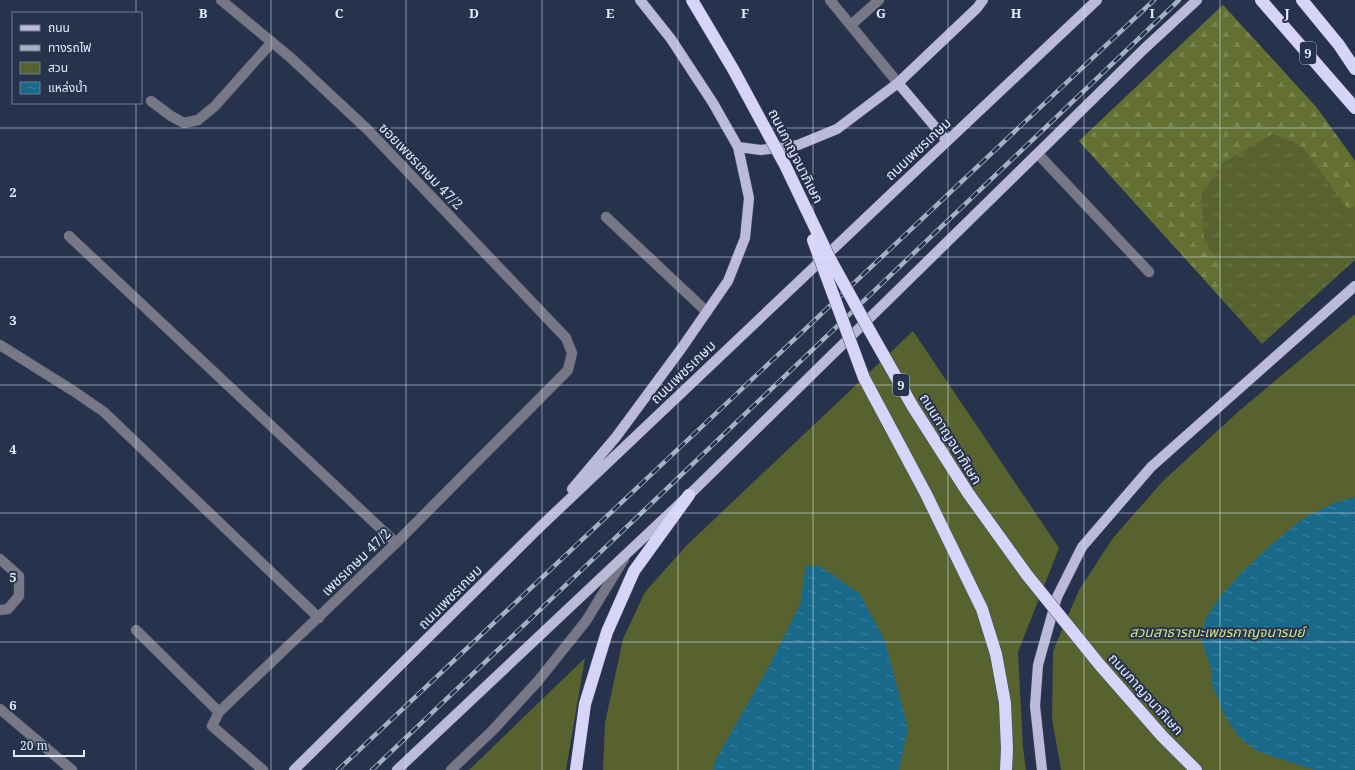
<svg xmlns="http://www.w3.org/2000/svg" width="1355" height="770" viewBox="0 0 1355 770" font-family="'Noto Serif','Noto Sans Thai',serif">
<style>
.grass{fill:url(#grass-tufts)}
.forest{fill:url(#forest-firs)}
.green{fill:#57622e}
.water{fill:url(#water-ripples)}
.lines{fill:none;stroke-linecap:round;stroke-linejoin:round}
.minor-casing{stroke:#455069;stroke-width:11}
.major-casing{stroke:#455069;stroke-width:11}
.highway-casing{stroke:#455069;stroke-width:13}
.minor{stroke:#777786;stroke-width:10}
.major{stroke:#bbbad8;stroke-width:10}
.highway{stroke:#d6d5f9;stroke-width:12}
.rail-casing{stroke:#a6afc4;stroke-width:4.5}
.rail{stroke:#27324d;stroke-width:3;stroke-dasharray:9;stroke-linecap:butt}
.highway-bridge-casing{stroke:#455069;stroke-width:13;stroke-linecap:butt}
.highway-bridge{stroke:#d6d5f9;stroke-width:12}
.grid{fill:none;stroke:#e3ebfd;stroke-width:1;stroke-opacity:0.55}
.labels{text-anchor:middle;stroke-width:4;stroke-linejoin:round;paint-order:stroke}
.shield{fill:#27324d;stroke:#abb4c8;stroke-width:1}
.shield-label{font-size:13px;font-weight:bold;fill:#e3ebfd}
.street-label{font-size:14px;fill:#e3ebfd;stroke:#27324d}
.park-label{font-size:14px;font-style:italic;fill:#cde387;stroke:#27324d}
.grid-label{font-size:13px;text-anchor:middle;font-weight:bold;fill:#e3ebfd;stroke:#27324d;stroke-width:4;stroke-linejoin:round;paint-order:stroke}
</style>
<defs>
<pattern id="grass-tufts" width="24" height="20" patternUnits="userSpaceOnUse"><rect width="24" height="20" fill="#57622e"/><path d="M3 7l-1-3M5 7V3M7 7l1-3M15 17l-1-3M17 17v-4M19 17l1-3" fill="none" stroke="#6f794d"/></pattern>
<pattern id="forest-firs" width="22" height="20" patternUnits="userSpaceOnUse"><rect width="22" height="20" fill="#637031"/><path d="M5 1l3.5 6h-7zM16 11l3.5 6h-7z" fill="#798550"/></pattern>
<pattern id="water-ripples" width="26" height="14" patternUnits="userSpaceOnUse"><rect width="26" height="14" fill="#196a8a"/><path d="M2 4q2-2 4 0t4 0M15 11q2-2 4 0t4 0" fill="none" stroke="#3a7f9b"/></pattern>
</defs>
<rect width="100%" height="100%" fill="#27324d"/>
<path class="grass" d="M 1223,5 L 1317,108 L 1355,161 L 1355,260 L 1262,344 L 1079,141 Z"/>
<path class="forest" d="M 1223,5 L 1317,108 L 1355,161 L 1355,207 L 1348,209 L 1302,146 L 1272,134 L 1223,163 L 1201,195 L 1204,241 L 1220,262 L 1222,299 L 1079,141 Z"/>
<path class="green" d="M 1355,314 L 1355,770 L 1061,770 L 1052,719 L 1053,651 L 1079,590 L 1113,538 L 1163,481 L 1239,411 Z
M 913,331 L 1059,548 L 1018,652 L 1023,748 L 1026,770 L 603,770 L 605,723 L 623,639 L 645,592 L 687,545 Z
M 585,658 L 566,770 L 469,770 Z"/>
<path class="water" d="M 1355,497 L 1355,770 L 1314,770 L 1257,751 L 1239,737 L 1225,716 L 1212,684 L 1211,668 L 1201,639 L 1205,620 L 1221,595 L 1243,571 L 1271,545 L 1302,519 L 1334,503 Z
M 806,566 L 820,566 L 860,594 L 885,641 L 908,728 L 899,770 L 713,770 L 715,761 L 768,668 L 800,605 Z"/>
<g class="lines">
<g class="minor-casing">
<path id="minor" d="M 221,0 L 291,58 L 368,130 L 566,338 L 572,353 L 568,370 L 396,543 L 219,712 L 212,726 L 263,770
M 830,0 L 898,83
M 851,25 L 879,0
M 151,101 L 171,116 L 184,123 L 198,120 L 215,106 L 272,42
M 1038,154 L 1149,272
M 606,217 L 707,312
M 69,236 L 396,543
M 0,345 L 75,392 L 104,412 L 319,618
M 0,559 L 19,576 L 19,596 L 8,609 L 0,610
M 136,630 L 219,712
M 0,709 L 72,770
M 451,770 L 493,730 L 538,681 L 586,621 L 624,559"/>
</g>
<g class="major-casing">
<path id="major" d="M 898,83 L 947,141
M 738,147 L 761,150 L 798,145 L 837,129 L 898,83 L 977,8 L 983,0
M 572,489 L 616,437 L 681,349 L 728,281 L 745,238 L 749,198 L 738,147 L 713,103 L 671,39 L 640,0
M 294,770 L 540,527 L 889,196 L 1097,0
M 397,770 L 689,495 L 1144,49 L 1197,0
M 1042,770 L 1035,706 L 1038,665 L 1057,597 L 1082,547 L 1151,467 L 1355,286"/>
</g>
<g class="highway-casing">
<path id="highway" d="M 1261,0 L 1355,108
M 1302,0 L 1339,45 L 1355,69
M 1162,736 L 1196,770
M 576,770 L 585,704 L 607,632 L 634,571 L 689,495"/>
</g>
<use href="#minor" class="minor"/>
<use href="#major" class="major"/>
<use href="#highway" class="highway"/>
<g class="rail-casing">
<path id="rail" d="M 338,770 L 1154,0
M 372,770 L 1179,0"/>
</g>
<use href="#rail" class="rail"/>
<g class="highway-bridge-casing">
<path id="highway-bridge" d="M 692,0 L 733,69 L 785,165 L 830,259 L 867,326 L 913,407 L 968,493 L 1027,575 L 1099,664 L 1162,736
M 813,240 L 864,378 L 926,494 L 982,609 L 996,654 L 1005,703 L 1007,749 L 1006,770"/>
</g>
<use href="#highway-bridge" class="highway-bridge"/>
</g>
<path class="grid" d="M 136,0 L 136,13M 271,0 L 271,770M 406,0 L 406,770M 542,0 L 542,770M 678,0 L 678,770M 813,0 L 813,770M 948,0 L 948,770M 1084,0 L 1084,770M 1220,0 L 1220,770M 136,103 L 136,770M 0,128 L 1355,128M 0,257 L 1355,257M 0,385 L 1355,385M 0,513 L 1355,513M 0,642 L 1355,642"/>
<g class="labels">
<g class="shield">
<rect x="1300" y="42" width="16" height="22" rx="3"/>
<rect x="893" y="374" width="16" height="22" rx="3"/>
</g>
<g class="shield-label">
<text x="1308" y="58">9</text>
<text x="901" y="390">9</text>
</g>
<g class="street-label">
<text transform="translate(918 149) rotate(-43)" y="5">ถนนเพชรเกษม</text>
<text transform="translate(796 156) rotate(63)" y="5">ถนนกาญจนาภิเษก</text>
<text transform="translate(421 166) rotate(46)" y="5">ซอยเพชรเกษม 47/2</text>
<text transform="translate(683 372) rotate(-44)" y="5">ถนนเพชรเกษม</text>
<text transform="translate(951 439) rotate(58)" y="5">ถนนกาญจนาภิเษก</text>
<text transform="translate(356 562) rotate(-44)" y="5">เพชรเกษม 47/2</text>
<text transform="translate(450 597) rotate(-45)" y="5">ถนนเพชรเกษม</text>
<text transform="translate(1146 694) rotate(48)" y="5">ถนนกาญจนาภิเษก</text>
</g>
<g class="park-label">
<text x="1217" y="637">สวนสาธารณะเพชรกาญจนารมย์</text>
</g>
</g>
<g class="grid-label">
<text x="203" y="18">B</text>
<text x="339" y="18">C</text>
<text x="474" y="18">D</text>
<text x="610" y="18">E</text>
<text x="745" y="18">F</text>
<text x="881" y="18">G</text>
<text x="1016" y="18">H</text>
<text x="1152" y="18">I</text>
<text x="1287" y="18">J</text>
<text x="13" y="197">2</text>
<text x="13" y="325">3</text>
<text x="13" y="454">4</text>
<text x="13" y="582">5</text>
<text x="13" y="710">6</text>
</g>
<rect x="12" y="12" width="130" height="92" fill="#27324d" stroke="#727c93"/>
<rect x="20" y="25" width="20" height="6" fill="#bbbad8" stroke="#727c93"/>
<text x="48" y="32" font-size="12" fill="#e3ebfd">ถนน</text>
<rect x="20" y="45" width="20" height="6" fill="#a6afc4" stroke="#727c93"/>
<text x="48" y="52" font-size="12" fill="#e3ebfd">ทางรถไฟ</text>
<rect x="20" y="62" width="20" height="12" fill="#57622e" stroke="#727c93"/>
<text x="48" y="72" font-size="12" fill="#e3ebfd">สวน</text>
<rect x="20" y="82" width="20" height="12" fill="url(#water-ripples)" stroke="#727c93"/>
<text x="48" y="92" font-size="12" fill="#e3ebfd">แหล่งน้ำ</text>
<path d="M14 750v6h70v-6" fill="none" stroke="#e3ebfd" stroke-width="2"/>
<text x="20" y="750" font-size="12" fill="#e3ebfd" stroke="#27324d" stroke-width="3" paint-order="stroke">20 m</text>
</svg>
